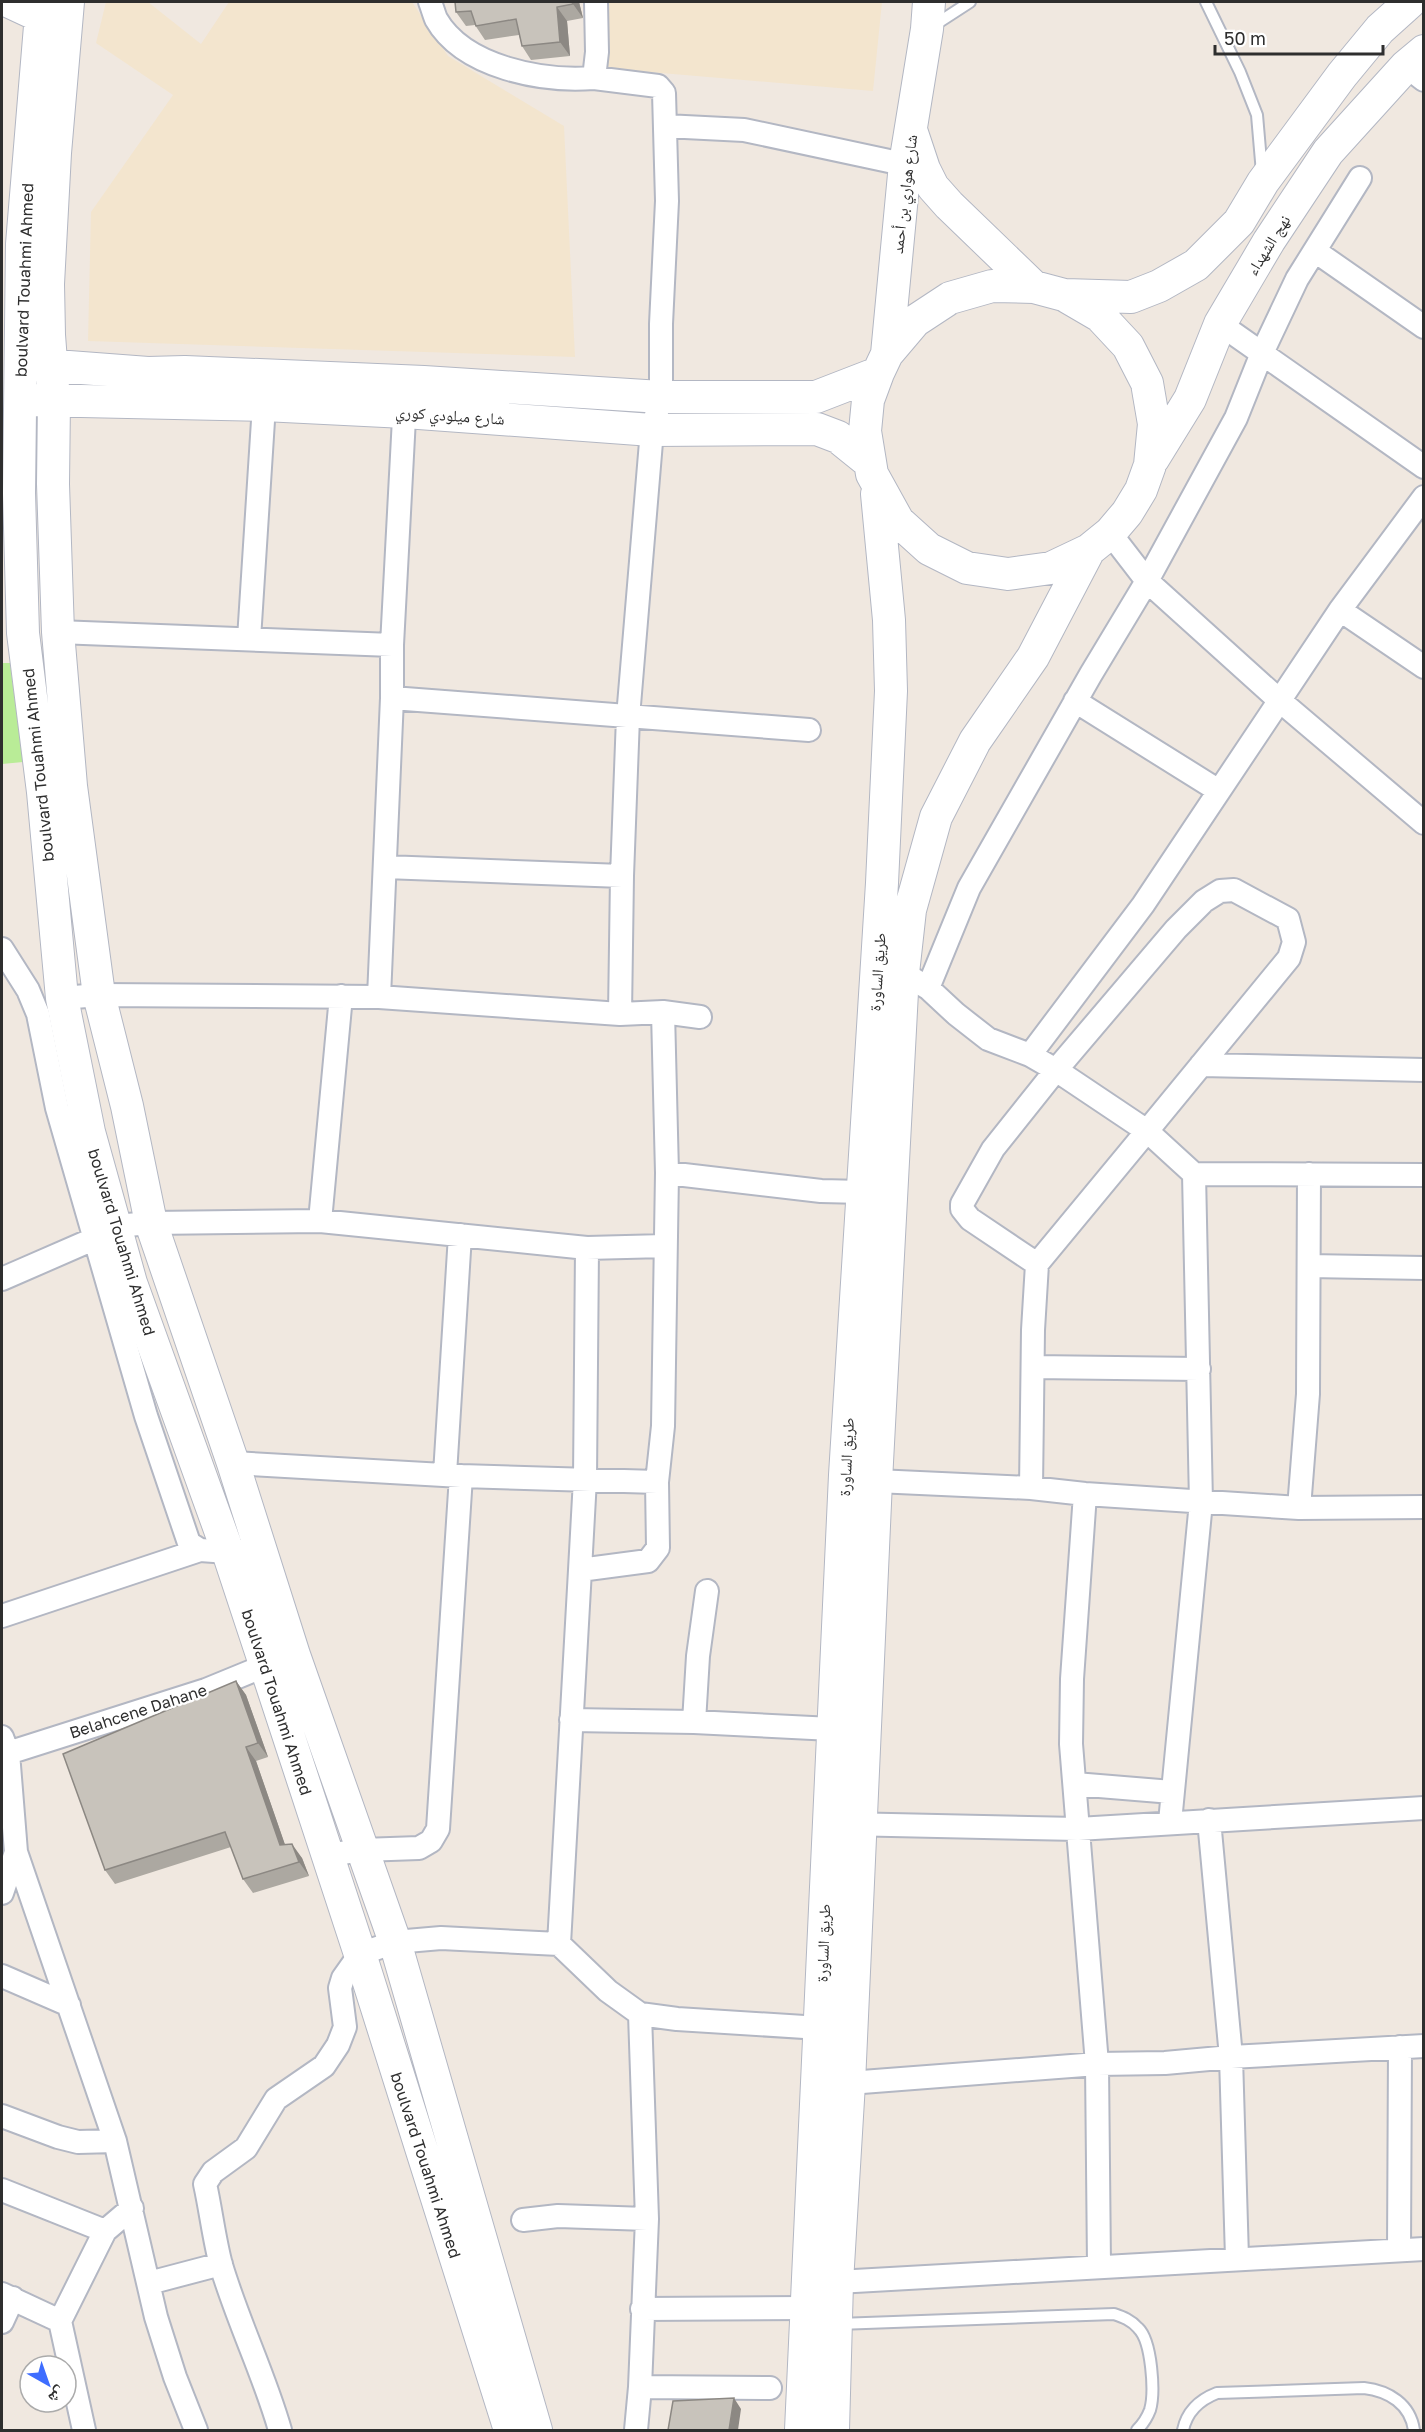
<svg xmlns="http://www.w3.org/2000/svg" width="1425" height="2432" viewBox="0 0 1425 2432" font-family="'Golos Text','Noto Naskh Arabic',sans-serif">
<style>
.education{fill:#f3e5ce}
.green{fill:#b9ec97}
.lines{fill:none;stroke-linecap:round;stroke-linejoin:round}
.lane-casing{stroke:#b3b7c3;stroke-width:14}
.street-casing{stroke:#b3b7c3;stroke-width:26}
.secondary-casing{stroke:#b3b7c3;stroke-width:34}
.lane{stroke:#fff;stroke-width:10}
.street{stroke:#fff;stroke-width:22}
.secondary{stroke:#fff;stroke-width:32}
.wall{fill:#aca8a1}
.shaded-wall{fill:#8c8883}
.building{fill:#c8c3bb;stroke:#8c8883;stroke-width:1.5}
.labels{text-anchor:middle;stroke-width:4.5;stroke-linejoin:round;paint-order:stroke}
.street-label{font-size:16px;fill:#2e2e2e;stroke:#fff}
</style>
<rect width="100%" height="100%" fill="#f0e8e0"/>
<path class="education" d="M 106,2 L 148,2 L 201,44 L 229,2 L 412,2 L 448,56 L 564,126 L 575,357 L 88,341 L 91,212 L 173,95 L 96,43 Z
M 609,2 L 882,2 L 873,91 L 602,68 Z"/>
<path class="green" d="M 2,663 L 10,663 L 23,762 L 2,764 Z"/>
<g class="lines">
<g class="lane-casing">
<path id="lane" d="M 1206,2 L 1240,72 L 1257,115 L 1262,173
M 933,26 L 970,2
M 838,2324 L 1114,2314 C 1123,2317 1131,2320 1138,2328 C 1152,2341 1155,2393 1150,2410 C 1147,2418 1143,2424 1137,2430
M 1183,2430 C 1187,2411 1199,2400 1217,2393 L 1364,2388 C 1389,2391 1410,2404 1414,2430"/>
</g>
<g class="street-casing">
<path id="street" d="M 430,2 C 432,7 434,14 436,19 C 464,68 543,82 594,78 L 597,52 L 596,2
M 1406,66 L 1424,80
M 594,78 L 658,86 L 664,93 L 667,201 L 661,324 L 661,397 L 652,430 L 628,717 L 622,876 L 620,1014
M 665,126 L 744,130 L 917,167
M 1315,251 L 1424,327
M 1220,324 L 1424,467
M 1110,533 L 1147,581 L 1279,700 L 1424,823
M 1340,610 L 1424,667
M 58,632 L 392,645 L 405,399
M 249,639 L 264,405
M 392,645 L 392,698 L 809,730
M 1075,701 L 1219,791
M 385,867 L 622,876
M 2,949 L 28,990 L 38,1014 L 57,1108 L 146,1416 L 189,1543 L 200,1550 L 228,1552
M 903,973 L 928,988 L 956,1014 L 988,1039 L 1030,1055 L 1056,1070 L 1147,1131 L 1289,958 L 1294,942 L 1288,919 L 1234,890 L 1220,891 L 1204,901 L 1176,929 L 1056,1070 L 993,1149 L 962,1204 L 962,1209 L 970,1219 L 1037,1264
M 928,988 L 969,888 L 1091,674 L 1147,581 L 1236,418 L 1262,353 L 1297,279 L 1360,178
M 379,997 L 392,698
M 62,998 L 99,995 L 379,997 L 620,1014 L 663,1012 L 700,1017
M 1030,1055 L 1143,905 L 1340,610 L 1424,497
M 1201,1065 L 1424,1070
M 667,1173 L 821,1191 L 863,1192
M 320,1221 L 341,996
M 1309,1266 L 1424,1268
M 2,1279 L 96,1238 L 115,1226 L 151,1223 L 320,1221 L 587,1248 L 665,1246
M 1033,1367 L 1199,1369
M 233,1463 L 461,1476 L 657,1482
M 445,1474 L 460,1235
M 861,1478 L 876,1481 L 1031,1488 L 1085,1494 L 1299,1508 L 1424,1507
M 1031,1488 L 1033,1330 L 1037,1264 L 1147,1131 L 1194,1174 L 1424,1175
M 1085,1494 L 1072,1679 L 1071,1744 L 1097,2064 L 1099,2266
M 1299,1508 L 1308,1394 L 1309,1174
M 580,1570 L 585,1479 L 587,1248
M 2,1616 L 200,1550
M 571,1720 L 694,1722 L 832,1729
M 694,1722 L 698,1656 L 707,1591
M 2,1737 L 8,1753 L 16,1852 L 2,1893
M 8,1753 L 206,1690 L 279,1660
M 1075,1784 L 1172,1792
M 1209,1820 L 1231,2057 L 1237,2258
M 1170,1822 L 1201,1502 L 1194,1174
M 845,1824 L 1078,1829 L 1424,1808
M 16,1852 L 115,2141 L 156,2317 L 175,2377 L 196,2430
M 328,1855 L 362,1850 L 419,1848 L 431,1841 L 438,1829 L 461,1476
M 559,1944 L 580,1570 L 648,1561 L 658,1548 L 657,1482 L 663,1426 L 667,1173 L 663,1012
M 2,1976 L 69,2005
M 834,2082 L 849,2083 L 1097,2064 L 1165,2063 L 1231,2057 L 1424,2046
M 2,2116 L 58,2137 L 78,2142 L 115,2141
M 2,2190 L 105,2231
M 523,2220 L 558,2216 L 647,2219
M 1399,2250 L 1400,2047
M 837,2282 L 1424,2249
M 149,2283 L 221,2264
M 2,2294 L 60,2321 L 84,2430
M 642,2309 L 806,2308
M 60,2321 L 105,2231 L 132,2208
M 2,2322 L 13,2298
M 640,2387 L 647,2219 L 640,2014
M 280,2430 C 264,2374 238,2322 221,2265 C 214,2239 211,2211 205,2184 L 213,2172 L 246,2148 L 276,2099 L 324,2066 L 338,2045 L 345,2027 L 340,1988 L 343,1978 L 360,1954 L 395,1942 L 441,1938 L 559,1944 L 608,1991 L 640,2014 L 677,2019 L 820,2028
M 636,2430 L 640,2387 L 770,2388"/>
</g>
<g class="secondary-casing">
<path id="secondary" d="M 10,2 L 40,16 L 59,21
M 42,2 L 22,244 L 19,493 L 23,633 L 43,792 L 62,998 L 89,1132 L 131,1283 L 228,1552 L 265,1664 L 360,1954 L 510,2430
M 68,2 L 55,153 L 48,284 L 49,335 L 54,401 L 53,484 L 58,632 L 71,786 L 99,995 L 127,1106 L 151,1223 L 233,1463 L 294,1655 L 395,1942 L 536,2430
M 912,133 L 924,169 L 933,187 L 949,205 L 1034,287
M 1065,295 L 1131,297 L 1159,286 L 1196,265 L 1239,222 L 1263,182 L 1342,75 L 1380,29 L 1410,2
M 887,354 L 905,164 L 927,29 L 929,2
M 29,364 L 148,373 L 185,372 L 424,382 L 661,397 L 816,397 L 878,373
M 34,400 L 264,405 L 405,412 L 652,430 L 817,429 L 838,437 L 869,462
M 1153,459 L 1190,399 L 1220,324 L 1269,241 L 1328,152 L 1406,66 L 1424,51
M 801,2430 L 845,1475 L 882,883 L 891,691 L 889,620 L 877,494
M 833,2430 L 837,2282 L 849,2083 L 876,1481 L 903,973 L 910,910 L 936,817 L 975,741 L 1033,657 L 1089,550 L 1110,533 L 1127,513 L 1141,490 L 1150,465 L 1154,424 L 1147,383 L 1128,346 L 1100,316 L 1064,295 L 1034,287 L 992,286 L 950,298 L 915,321 L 887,354 L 878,373 L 868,400 L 865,431 L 872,474 L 898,521 L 929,549 L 967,568 L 1008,574 L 1051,568 L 1089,550"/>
</g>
<use href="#lane" class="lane"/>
<use href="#street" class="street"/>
<use href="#secondary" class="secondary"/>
</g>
<path class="wall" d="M 455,2 L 579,2 L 583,18 L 567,21 L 570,56 L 531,60 L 522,46 L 519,35 L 485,40 L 475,25 L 466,26 L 456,12 Z
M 236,1681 L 246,1695 L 268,1757 L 256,1761 L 285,1845 L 302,1858 L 309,1876 L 253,1893 L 243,1879 L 231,1847 L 115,1884 L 105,1870 Z"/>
<path class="shaded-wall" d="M 572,2 L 579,2 L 583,18 L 573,4 Z
M 557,7 L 567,21 L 570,56 L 560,42 Z
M 236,1681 L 246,1695 L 268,1757 L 258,1743 Z
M 246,1747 L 256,1761 L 290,1859 L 280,1845 Z
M 292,1844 L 302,1858 L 309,1876 L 299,1862 Z
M 734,2398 L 741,2409 L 738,2430 L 729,2430 Z"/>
<path class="building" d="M 455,2 L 572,2 L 573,4 L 557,7 L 560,42 L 522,46 L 516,19 L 476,26 L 471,11 L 456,12 Z
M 236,1681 L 258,1743 L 246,1747 L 280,1845 L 292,1844 L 299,1862 L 243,1879 L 225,1832 L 105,1870 L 63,1754 Z
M 734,2398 L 729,2430 L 668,2430 L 673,2401 Z"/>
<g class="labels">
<g class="street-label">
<text transform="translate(904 194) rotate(-83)" y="6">شارع هواري بن أحمد</text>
<text transform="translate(1268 245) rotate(-58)" y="6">نهج الشهداء</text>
<text transform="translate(24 280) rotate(-88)" y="6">boulvard Touahmi Ahmed</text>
<text transform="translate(450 415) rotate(4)" y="6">شارع ميلودي كوري</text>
<text transform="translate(38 765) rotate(-96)" y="6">boulvard Touahmi Ahmed</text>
<text transform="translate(877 972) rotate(-86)" y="6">طريق الساورة</text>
<text transform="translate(122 1242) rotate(73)" y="6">boulvard Touahmi Ahmed</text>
<text transform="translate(846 1457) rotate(-87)" y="6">طريق الساورة</text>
<text transform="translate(277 1702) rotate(72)" y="6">boulvard Touahmi Ahmed</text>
<text transform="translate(138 1711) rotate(-18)" y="6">Belahcene Dahane</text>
<text transform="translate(823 1943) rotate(-88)" y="6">طريق الساورة</text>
<text transform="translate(426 2165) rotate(72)" y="6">boulvard Touahmi Ahmed</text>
</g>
</g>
<rect width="1425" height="2432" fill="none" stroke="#2e2e2e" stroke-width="6"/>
<g transform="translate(48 2384) rotate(140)"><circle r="28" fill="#ffffff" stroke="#ababab" stroke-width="1.5"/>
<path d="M0-4.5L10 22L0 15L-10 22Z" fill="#3e6dff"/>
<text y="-9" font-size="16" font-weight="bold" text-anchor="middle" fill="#2e2e2e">ش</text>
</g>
<path d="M1215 45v9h168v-9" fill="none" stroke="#2e2e2e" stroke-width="3"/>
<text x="1224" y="45" font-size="18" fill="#2e2e2e" stroke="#ffffff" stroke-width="4.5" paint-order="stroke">50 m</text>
</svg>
